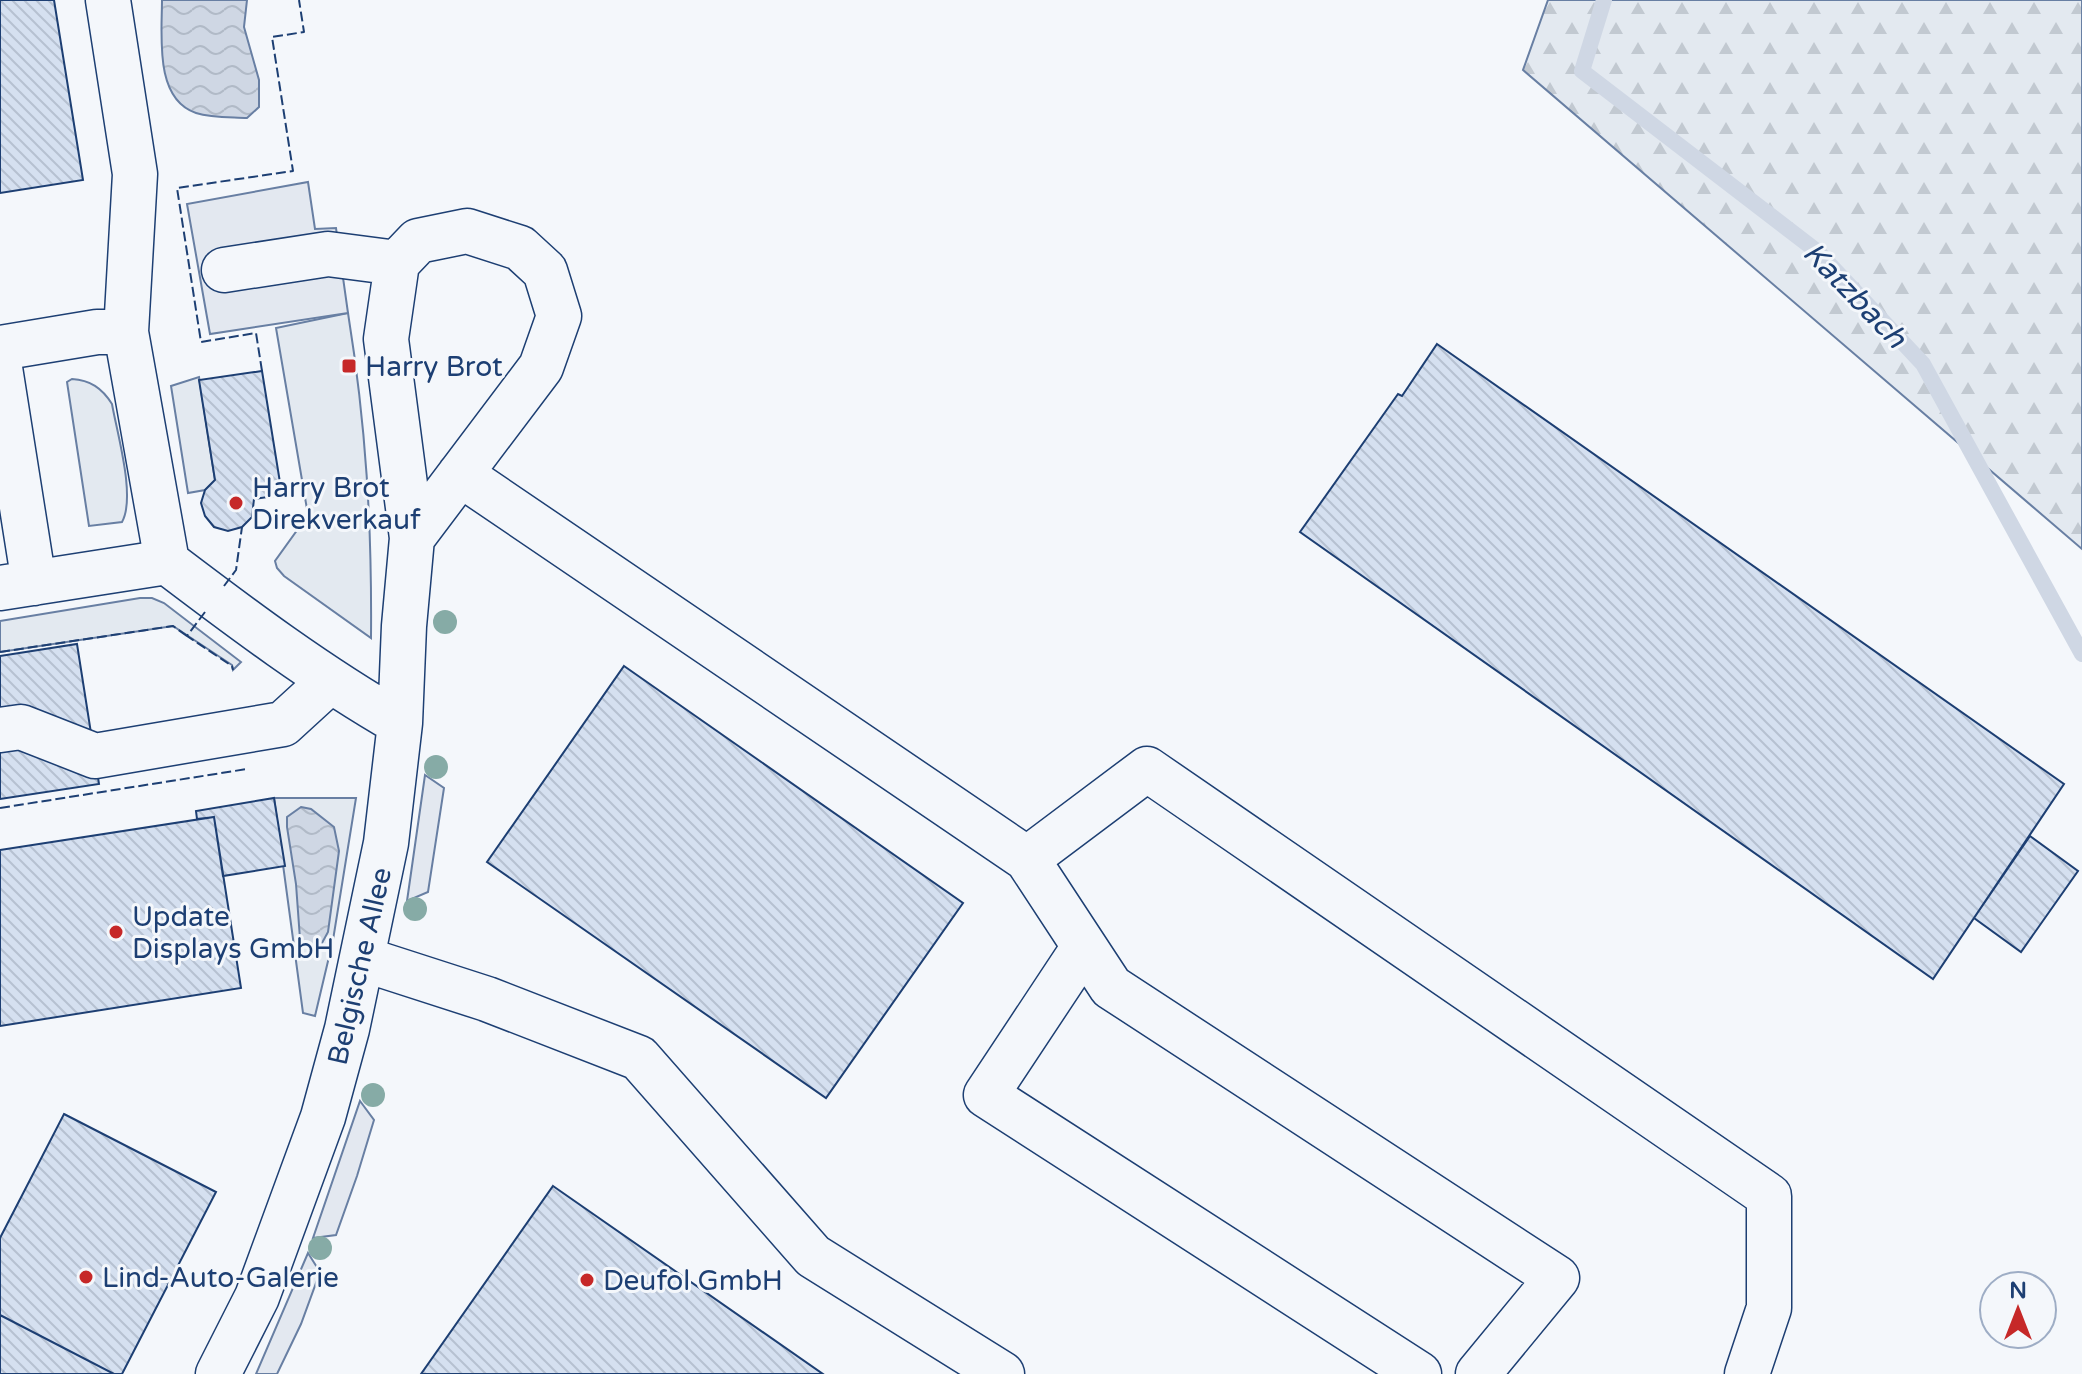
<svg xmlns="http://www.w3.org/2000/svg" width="2082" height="1374" viewBox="0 0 2082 1374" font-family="'Varela Round',sans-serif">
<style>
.grass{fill:#e3e9f0;stroke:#687fa3;stroke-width:2}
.forest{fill:url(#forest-firs);stroke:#687fa3;stroke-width:2}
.parking{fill:#e3e8f0;stroke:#687fa3;stroke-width:2}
.water{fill:url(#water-waves);stroke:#687fa3;stroke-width:2}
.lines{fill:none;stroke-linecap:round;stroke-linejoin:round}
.stream{stroke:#cfd7e4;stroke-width:16}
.building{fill:url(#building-back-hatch);stroke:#1d3f73;stroke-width:2}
.minor-casing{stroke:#1d3f73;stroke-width:47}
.minor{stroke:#f4f7fb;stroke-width:44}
.fence{stroke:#1d3f73;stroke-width:2;stroke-dasharray:10 4;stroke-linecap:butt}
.tree{fill:#86aba6}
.poi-dot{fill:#c62828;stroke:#f4f7fb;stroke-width:3}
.labels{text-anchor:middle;stroke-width:6;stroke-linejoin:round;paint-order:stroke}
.poi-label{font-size:28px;fill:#1d3f73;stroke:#f4f7fb;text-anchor:start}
.street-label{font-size:28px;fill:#1d3f73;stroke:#f4f7fb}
.water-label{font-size:30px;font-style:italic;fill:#1d3f73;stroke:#f4f7fb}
</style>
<defs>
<pattern id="forest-firs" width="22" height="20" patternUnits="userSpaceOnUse" patternTransform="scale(2)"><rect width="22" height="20" fill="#e3e9f0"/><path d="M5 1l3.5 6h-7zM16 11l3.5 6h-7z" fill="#c2c9d1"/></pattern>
<pattern id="water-waves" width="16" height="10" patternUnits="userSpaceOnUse" patternTransform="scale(2)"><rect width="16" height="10" fill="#cfd7e4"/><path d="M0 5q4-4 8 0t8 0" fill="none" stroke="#b1bac7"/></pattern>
<pattern id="building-back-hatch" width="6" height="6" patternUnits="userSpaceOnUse" patternTransform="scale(2)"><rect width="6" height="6" fill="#d5e0f0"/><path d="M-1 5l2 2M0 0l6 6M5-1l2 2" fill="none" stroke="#b6c1d1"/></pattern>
</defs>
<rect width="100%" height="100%" fill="#f4f7fb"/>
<path class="grass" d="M 348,313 C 366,425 372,525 371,638 L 284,576 L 277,568 L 275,561 L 308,515 L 276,328 Z
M 199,377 L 215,480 L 205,490 L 188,493 L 171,386 Z
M 72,379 C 90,380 102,388 112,404 C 117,433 136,497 122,522 L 89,526 L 67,382 Z
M 140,598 L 152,598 L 164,603 L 241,662 L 233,670 L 232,665 L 173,626 L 0,652 L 0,621 Z
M 274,798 L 356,798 L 333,940 L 315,1016 L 303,1013 Z"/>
<path class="forest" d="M 1548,0 L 2082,0 L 2082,549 L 1523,70 Z"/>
<path class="parking" d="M 308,182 L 315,229 L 336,228 L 348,313 L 210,334 L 187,204 Z
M 425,775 L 444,788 L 428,892 L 407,901 Z
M 360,1101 L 374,1120 L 357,1176 L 336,1235 L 313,1238 Z
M 308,1253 L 320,1272 L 301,1324 L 277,1374 L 256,1374 Z"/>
<path class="water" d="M 162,0 L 247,0 L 244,27 L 259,80 L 259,107 L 247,118 C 230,117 212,118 196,113 C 154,99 162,35 162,0 Z
M 301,807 L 311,809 L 334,827 L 339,851 L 328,932 L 322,943 L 310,947 L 304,945 L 300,939 L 296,884 L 287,827 L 287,817 Z"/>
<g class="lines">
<path class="stream" d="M 1604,0 L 1582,71 L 1818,252 L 1923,364 L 2082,654"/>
</g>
<path class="building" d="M 0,0 L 54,0 L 83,180 L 0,193 Z
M 1437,344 L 2064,784 L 1933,979 L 1300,532 L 1398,394 L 1402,396 Z
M 262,371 L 282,495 L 254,499 L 252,517 L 242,527 L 228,531 L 214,527 L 205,516 L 201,503 L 205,490 L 215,480 L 199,380 Z
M 77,644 L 99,784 L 0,799 L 0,656 Z
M 624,666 L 963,903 L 826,1098 L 487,862 Z
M 274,798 L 285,866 L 223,876 L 214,817 L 197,819 L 196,811 Z
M 214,817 L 241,988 L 0,1026 L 0,850 Z
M 2030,836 L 2078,871 L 2021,952 L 1974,918 Z
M 64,1114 L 216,1192 L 122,1374 L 114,1374 L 0,1315 L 0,1238 Z
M 553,1186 L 823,1374 L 421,1374 Z
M 0,1315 L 114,1374 L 0,1374 Z"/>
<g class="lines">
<g class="minor-casing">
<path id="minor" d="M 224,270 L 328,254 L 397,263
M 0,348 L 97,332 L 126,332
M 0,368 L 34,583
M 460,474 L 1027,859 L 1111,987 L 1557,1278 L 1478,1374
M 167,562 C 242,619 318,676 400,723
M 0,588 L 167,562 L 126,332 L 135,174 L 108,0
M 0,730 L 21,727 L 95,756 L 283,724 L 330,681
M 1027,859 L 1147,769 L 1769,1196 L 1769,1308 L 1747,1374
M 1084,947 L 986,1095 L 1419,1374
M 363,959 L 487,999 L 639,1058 L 813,1256 L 1002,1374
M 218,1374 L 257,1297 L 323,1117 L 347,1029 L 386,843 L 400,723 L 404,626 L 412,538 L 386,339 L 397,263 L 418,241 L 467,231 L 520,248 L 545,271 L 559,316 L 541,367 L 412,538"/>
</g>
<use href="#minor" class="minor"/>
<path class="fence" d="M 262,371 L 256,333 L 201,342 L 177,188 L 293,171 L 272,37 L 304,32 L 299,0
M 224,586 L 236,570 L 242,527
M 205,612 L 187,636 L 232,666 L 233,670
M 0,652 L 173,626 L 187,636
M 0,808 L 247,769"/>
</g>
<g class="tree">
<circle cx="445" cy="622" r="12"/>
<circle cx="436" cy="767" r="12"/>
<circle cx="415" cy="909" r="12"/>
<circle cx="373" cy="1095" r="12"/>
<circle cx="320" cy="1248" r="12"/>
</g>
<g class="poi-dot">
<rect x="341" y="358" width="16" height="16" rx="4"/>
<circle cx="236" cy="503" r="8"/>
<circle cx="116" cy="932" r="8"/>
<circle cx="86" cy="1277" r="8"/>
<circle cx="587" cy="1280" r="8"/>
</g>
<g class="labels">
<g class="poi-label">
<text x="365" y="376">Harry Brot</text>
<text x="252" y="497">Harry Brot<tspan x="252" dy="32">Direkverkauf</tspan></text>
<text x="132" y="926">Update<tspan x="132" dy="32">Displays GmbH</tspan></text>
<text x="102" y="1287">Lind-Auto-Galerie</text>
<text x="603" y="1290">Deufol GmbH</text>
</g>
<g class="street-label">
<text transform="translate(359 966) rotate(-77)" y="10">Belgische Allee</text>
</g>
<g class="water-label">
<text transform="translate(1855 295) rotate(46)" y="10">Katzbach</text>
</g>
</g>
<g transform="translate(2018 1310)"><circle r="38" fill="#f4f7fb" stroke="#9eadc5" stroke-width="2"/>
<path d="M0-6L14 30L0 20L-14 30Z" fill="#c62828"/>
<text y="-12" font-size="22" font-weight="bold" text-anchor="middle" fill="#1d3f73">N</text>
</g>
</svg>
